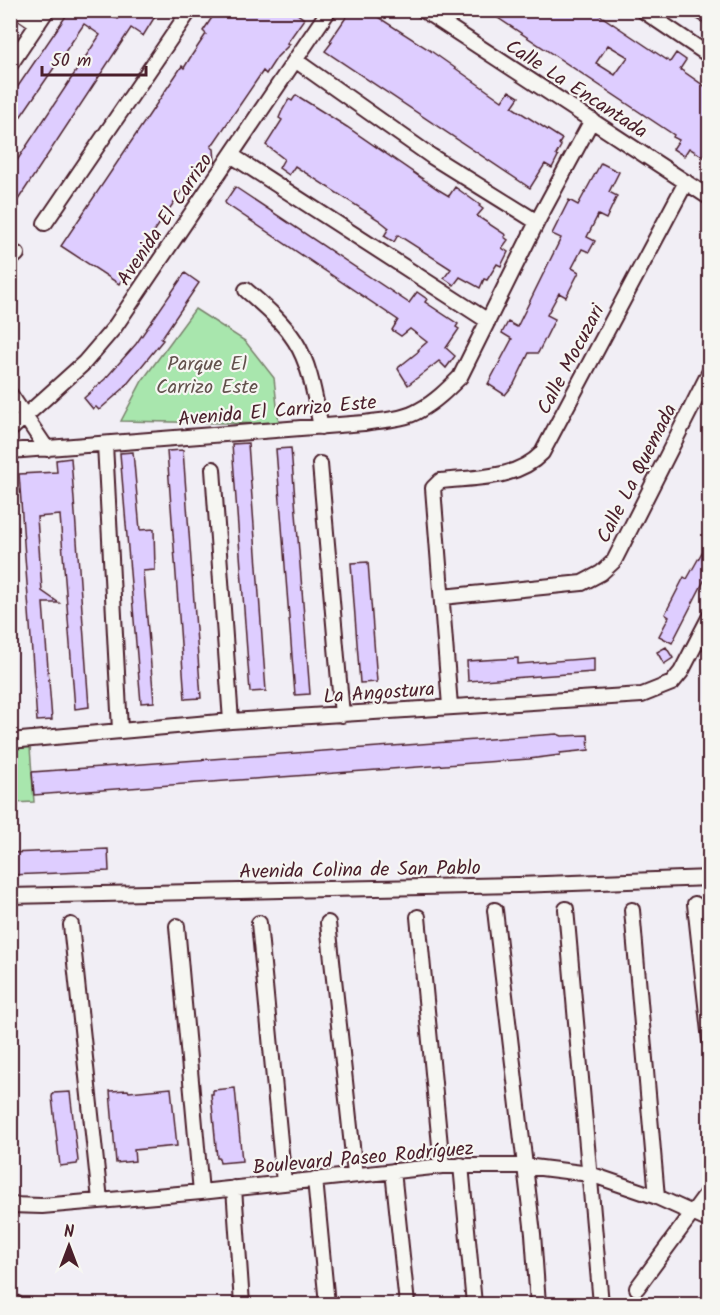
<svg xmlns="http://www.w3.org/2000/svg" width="720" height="1315" viewBox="0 0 720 1315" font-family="Kalam,sans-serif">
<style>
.green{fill:#a8e6ad;stroke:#79826c;stroke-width:1.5}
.building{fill:#decdff;stroke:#4a1f2b;stroke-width:1.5;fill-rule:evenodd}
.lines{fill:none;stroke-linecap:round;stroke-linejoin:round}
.minor-casing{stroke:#4a1f2b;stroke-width:18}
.minor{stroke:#f6f6f2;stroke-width:14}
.labels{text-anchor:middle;stroke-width:4.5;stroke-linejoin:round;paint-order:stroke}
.street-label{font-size:20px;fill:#4a1f2b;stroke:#f6f6f2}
.park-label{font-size:20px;fill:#62514c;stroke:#f6f6f2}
</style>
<rect width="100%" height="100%" fill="#f1eef5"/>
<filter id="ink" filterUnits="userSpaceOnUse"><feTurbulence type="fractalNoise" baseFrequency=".0167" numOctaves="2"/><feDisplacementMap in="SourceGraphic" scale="12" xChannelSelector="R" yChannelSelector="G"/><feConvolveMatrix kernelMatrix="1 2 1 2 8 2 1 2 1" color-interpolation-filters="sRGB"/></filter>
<g filter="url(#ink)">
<path class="green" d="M 195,309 L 245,341 L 274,378 L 279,424 L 121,421 L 142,381 Z
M 30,747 L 34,802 L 11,803 L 11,748 Z"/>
<path class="building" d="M 70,10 L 104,10 L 118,19 L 123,10 L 159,10 L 143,36 L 131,28 L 10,212 L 10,171 L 100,35 L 84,24 L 10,132 L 10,98 Z
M 217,10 L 292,10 L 304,19 L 287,43 L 290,44 L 277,57 L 266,74 L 263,71 L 211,147 L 214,149 L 215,162 L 205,156 L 119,284 L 61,246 L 182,66 L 184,68 L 190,58 L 206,34 L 203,31 Z
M 351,10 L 367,10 L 428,49 L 502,101 L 509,91 L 519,97 L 512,107 L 562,139 L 559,144 L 561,146 L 556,155 L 558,156 L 552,168 L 545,164 L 530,188 L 325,51 L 332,42 L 330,41 Z
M 486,10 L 592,10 L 670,62 L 676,53 L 686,60 L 680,69 L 710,90 L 710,161 L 689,148 L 684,156 L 673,149 L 679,140 L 673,137 L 674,135 ZM 608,45 L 628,57 L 615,75 L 596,63 Z
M 683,10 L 710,10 L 710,27 Z
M 296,95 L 347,127 L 439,190 L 449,196 L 455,187 L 480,205 L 479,206 L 483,209 L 477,216 L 506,235 L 504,237 L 508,240 L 502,248 L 508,252 L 501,266 L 497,264 L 487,280 L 484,279 L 480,288 L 460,277 L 454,285 L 444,278 L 451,269 L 398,235 L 394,242 L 384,236 L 389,228 L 379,220 L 295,166 L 289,175 L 279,168 L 284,159 L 266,145 L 282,120 L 279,118 L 282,111 L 289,99 L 292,101 Z
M 601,163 L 619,172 L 609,192 L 617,196 L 606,219 L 598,215 L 587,237 L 595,241 L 589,252 L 582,249 L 572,268 L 579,272 L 566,297 L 559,293 L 547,315 L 555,319 L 538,353 L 529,353 L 514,384 L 505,395 L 488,384 L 512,339 L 502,333 L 508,322 L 517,327 L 561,238 L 552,234 L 569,200 L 578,205 Z
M 235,187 L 409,303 L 417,292 L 427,299 L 425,302 L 458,324 L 456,327 L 459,329 L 446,348 L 455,356 L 446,368 L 439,361 L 408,385 L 398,369 L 399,367 L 419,351 L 418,350 L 427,342 L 410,329 L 401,336 L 392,330 L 398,320 L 226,204 L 225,202 Z
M 185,273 L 199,283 L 161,339 L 163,340 L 123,389 L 99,410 L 96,407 L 93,409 L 84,398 L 105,379 L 136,344 Z
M 248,443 L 266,691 L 250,692 L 232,444 Z
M 291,448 L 310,694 L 295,695 L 276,449 Z
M 183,450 L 201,698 L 185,699 L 167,451 Z
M 133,452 L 140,530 L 154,529 L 155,570 L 143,571 L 154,702 L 141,703 L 120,453 Z
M 71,458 L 89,707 L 75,709 L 60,515 L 37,517 L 42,591 L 59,603 L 43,603 L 52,720 L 37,721 L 19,474 L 57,472 L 56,460 Z
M 710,538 L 710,569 L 672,643 L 659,636 L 669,617 L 665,614 L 684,577 L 687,579 Z
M 368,562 L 377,682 L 360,683 L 351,563 Z
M 666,647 L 673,658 L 664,664 L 657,652 Z
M 518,658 L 518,664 L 594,658 L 594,672 L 468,681 L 467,661 Z
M 557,734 L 562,736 L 588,735 L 589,750 L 560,753 L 560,755 L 529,759 L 34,795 L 32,772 Z
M 108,849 L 109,871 L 10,875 L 10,853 Z
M 171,1088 L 177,1146 L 134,1150 L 135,1161 L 116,1163 L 110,1091 L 128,1090 L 129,1092 Z
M 235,1088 L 242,1161 L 220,1163 L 219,1158 L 217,1158 L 211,1094 L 213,1094 L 213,1090 Z
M 70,1092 L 78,1161 L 77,1164 L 60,1166 L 52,1097 L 53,1093 Z"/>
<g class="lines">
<g class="minor-casing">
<path id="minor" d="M 17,10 L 38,24
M 423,10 L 710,198
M 642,10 L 710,56
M 295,60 L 431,156 L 537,222
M 10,65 L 47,10
M 231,155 L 488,321
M 45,223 L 190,10
M 10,260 L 17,254
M 246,290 C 264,306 282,321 295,341 C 311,366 315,399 321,427
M 10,394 L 47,449
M 10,430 L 84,363 L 114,328 L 329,10
M 105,444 L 120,730
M 10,451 L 364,423 C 382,420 404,420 420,410 C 435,402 448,389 460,377 L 537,222 L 592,120
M 320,464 L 342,715
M 213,469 L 231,721
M 442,597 L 582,583 L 601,573 L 614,561 L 710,371
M 450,706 L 433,488 L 440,481 C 475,477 516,480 542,453 L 686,182
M 10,741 L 231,721 L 642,695 L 672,683 L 681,672 L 710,616
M 10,896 L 518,885 L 710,878
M 695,904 L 710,1041
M 566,909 L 601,1304
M 495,910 L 533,1234 L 538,1304
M 632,910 L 657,1197
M 418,917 L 442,1166
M 259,923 L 284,1183
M 328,923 L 355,1174
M 71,925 L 100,1200
M 177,926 L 201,1192
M 461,1165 L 474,1304
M 393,1171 L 407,1304
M 315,1179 L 327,1304
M 234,1188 L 242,1304
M 10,1205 L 42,1206 L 201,1192 L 442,1166 L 525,1166 L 590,1174 L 657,1197 L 710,1221
M 637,1288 L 710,1189
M 10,1300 L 17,1304"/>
</g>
<use href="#minor" class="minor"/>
</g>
</g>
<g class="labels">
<g class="street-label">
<text transform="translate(577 88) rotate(33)" y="7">Calle La Encantada</text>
<text transform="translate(164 219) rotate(-56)" y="7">Avenida El Carrizo</text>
<text transform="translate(570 359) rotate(-62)" y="7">Calle Mocuzari</text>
<text transform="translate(277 410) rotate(-5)" y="7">Avenida El Carrizo Este</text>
<text transform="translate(636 473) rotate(-63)" y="7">Calle La Quemada</text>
<text transform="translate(379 692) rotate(-4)" y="7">La Angostura</text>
<text transform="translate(360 869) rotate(-1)" y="7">Avenida Colina de San Pablo</text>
<text transform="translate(363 1157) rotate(-5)" y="7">Boulevard Paseo Rodríguez</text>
</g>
<g class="park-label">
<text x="207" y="370">Parque El<tspan x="207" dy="23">Carrizo Este</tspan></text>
</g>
</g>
<rect width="720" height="1315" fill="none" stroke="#f6f6f2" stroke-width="36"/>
<rect x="18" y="18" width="684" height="1279" fill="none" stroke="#4a1f2b" stroke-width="2" filter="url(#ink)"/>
<g transform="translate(69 1246)" stroke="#f6f6f2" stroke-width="4.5" paint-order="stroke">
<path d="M0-4.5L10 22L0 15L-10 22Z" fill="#4a1f2b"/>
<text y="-9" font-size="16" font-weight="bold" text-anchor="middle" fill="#4a1f2b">N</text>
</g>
<path d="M42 66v9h104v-9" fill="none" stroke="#4a1f2b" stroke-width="3"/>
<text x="51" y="66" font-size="18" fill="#4a1f2b" stroke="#f6f6f2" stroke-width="4.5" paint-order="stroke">50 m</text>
</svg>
